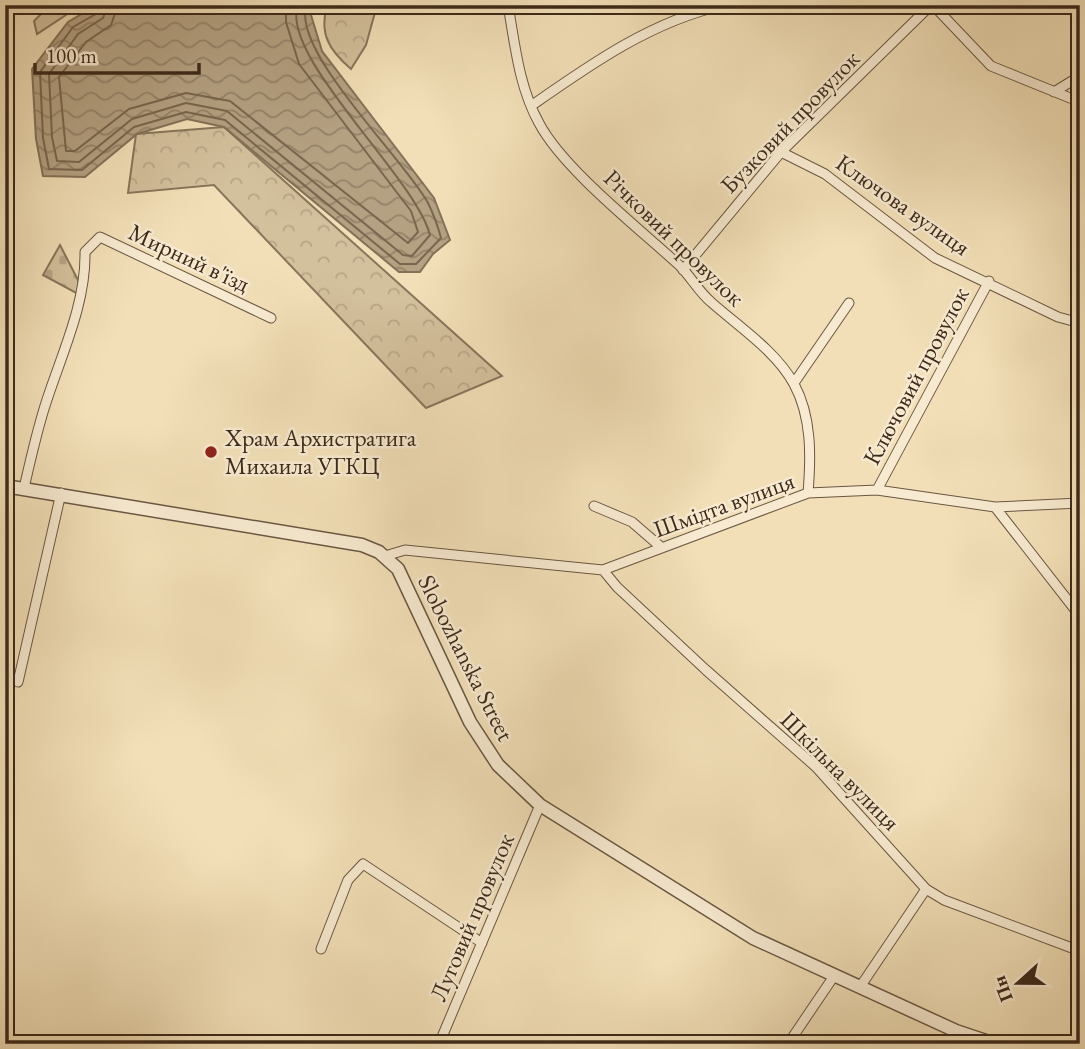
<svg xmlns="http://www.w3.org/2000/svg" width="1085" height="1049" viewBox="0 0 1085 1049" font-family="'EB Garamond',serif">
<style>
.forest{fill:url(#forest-crowns);stroke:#88755b;stroke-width:2}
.cemetery{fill:url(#cemetery-stones);stroke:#88755b;stroke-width:2}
.water{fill:url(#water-waves);stroke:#847158;stroke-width:2}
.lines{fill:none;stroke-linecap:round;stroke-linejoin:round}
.shore{stroke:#78664e;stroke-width:2}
.minor-casing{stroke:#6a5741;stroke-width:11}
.tertiary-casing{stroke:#6a5741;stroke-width:15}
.minor{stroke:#f7ead0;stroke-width:9}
.tertiary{stroke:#f7ead0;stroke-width:12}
.poi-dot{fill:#8f2418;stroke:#f7ead0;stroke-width:2.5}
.labels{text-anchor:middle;stroke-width:5;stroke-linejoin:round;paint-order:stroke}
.street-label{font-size:24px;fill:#3d2a1a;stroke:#f7ead0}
.poi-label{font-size:24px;fill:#3d2a1a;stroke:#f7ead0;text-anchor:start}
</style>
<defs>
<pattern id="forest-crowns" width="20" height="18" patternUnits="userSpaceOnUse" patternTransform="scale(1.75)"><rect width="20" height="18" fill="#d3c09c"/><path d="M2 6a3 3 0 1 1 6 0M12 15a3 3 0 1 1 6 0" fill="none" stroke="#b6a586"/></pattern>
<pattern id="cemetery-stones" width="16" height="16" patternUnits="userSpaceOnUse" patternTransform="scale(1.75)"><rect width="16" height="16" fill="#d3c09c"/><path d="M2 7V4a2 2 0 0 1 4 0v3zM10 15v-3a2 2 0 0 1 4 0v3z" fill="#b6a586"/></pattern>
<pattern id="water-waves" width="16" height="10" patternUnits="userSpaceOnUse" patternTransform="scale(1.75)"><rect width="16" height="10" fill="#b4a182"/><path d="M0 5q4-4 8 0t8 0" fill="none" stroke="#94836a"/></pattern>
</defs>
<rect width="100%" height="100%" fill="#f2dfb7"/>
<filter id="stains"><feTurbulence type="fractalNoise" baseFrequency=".00286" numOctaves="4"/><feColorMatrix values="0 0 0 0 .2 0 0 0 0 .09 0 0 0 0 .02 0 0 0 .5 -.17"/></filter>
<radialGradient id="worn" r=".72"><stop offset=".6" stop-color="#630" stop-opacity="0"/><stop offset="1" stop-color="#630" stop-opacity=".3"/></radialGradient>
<path class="forest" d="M 50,5 L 81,5 L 37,34 L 34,21 Z
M 327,5 L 377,5 L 366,45 L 351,69 C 329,50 319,34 327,5 Z
M 224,127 L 502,376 L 426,408 L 214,185 L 128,193 L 136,134 Z"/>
<path class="cemetery" d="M 60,245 L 79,282 L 78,294 L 43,275 Z"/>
<path class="water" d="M 97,5 L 315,5 L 311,15 L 322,51 L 434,198 L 450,240 L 433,254 L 420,272 L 399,272 L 224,127 L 187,119 L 137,134 L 85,177 L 43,176 L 36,139 L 32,69 L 68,22 Z"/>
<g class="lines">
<path class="shore" d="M 99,5 L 96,14 L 73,27 L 40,72 L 43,138 L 49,169 L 82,170 L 134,127 L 186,112 L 225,120 L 400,264 L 416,264 L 441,238 C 438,227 433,213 428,203 C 406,161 289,49 307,5
M 108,5 L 103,18 L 78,34 L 49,74 L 52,137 L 57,161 L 79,162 L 132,119 L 186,103 L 227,111 L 403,255 L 412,256 L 430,235 C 415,177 279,56 298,5
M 118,5 L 111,25 L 86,42 L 59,77 L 66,151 L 75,151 L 129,109 L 186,93 L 230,101 L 408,243 L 418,232 L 411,211 L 299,64 L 286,22 L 286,5"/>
<g class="minor-casing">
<path id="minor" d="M 508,5 C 515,45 519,87 539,123 C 563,169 640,229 680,266 C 691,277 699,292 711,302 C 739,327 776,351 794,384 C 812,417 811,457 808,493
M 933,5 L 991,66 L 1080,102
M 1054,92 L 1080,76
M 531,106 C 591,64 652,21 724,5
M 781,152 L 825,174 L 935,258 L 1058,317 L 1080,323
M 683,270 L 781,152 L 931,5
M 794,383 L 849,303
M 24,488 C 30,462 36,435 44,409 C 60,357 86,306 85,252 L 100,237 L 271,318
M 877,490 L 989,281
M 594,506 L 632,522 L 662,548
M 995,507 L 1080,616
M 385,556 L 405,550 L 603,570 L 808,493 L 877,490 L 995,507 L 1080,503
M 603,570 L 617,587 L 706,670 L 816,767 L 926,889 L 944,900 L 1080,951
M 18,682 L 61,493
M 321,949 L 348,880 L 363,864 L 482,943
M 860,987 L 926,889
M 439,1044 L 540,805
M 788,1044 L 834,976"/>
</g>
<g class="tertiary-casing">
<path id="tertiary" d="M 5,486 L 362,545 L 379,552 L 398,569 L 470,722 L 498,765 L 540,805 L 753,938 L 956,1031 L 995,1044"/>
</g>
<use href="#minor" class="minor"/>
<use href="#tertiary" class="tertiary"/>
</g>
<circle class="poi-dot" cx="211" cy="452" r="7"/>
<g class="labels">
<g class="street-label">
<text transform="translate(790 122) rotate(-46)" y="8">Бузковий провулок</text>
<text transform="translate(903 205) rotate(35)" y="8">Ключова вулиця</text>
<text transform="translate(674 238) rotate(44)" y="8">Річковий провулок</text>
<text transform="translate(189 258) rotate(25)" y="8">Мирний в'їзд</text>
<text transform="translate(916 376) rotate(-62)" y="8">Ключовий провулок</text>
<text transform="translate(724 505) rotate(-20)" y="8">Шмідта вулиця</text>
<text transform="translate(466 658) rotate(63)" y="8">Slobozhanska Street</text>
<text transform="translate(840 771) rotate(45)" y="8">Шкільна вулиця</text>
<text transform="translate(472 917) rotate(-67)" y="8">Луговий провулок</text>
</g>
<g class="poi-label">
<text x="225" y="446">Храм Архистратига<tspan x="225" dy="28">Михаила УГКЦ</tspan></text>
</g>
</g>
<rect width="1085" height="1049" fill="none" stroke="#f2dfb7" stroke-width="28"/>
<rect x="7" y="7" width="1071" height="1035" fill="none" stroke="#3d2a1a" stroke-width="3.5"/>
<rect x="14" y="14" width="1057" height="1021" fill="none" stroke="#3d2a1a" stroke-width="2"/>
<g transform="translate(1018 983) rotate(249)" stroke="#f7ead0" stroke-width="5" paint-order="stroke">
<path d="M0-5L12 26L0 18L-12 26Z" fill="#3d2a1a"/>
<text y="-10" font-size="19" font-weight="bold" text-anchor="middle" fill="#3d2a1a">Пн</text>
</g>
<path d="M35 63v10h164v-10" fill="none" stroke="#3d2a1a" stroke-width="3.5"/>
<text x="46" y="63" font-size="21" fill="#3d2a1a" stroke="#f7ead0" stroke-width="5" paint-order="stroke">100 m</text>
<rect width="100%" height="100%" filter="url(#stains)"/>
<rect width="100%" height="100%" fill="url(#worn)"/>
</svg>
